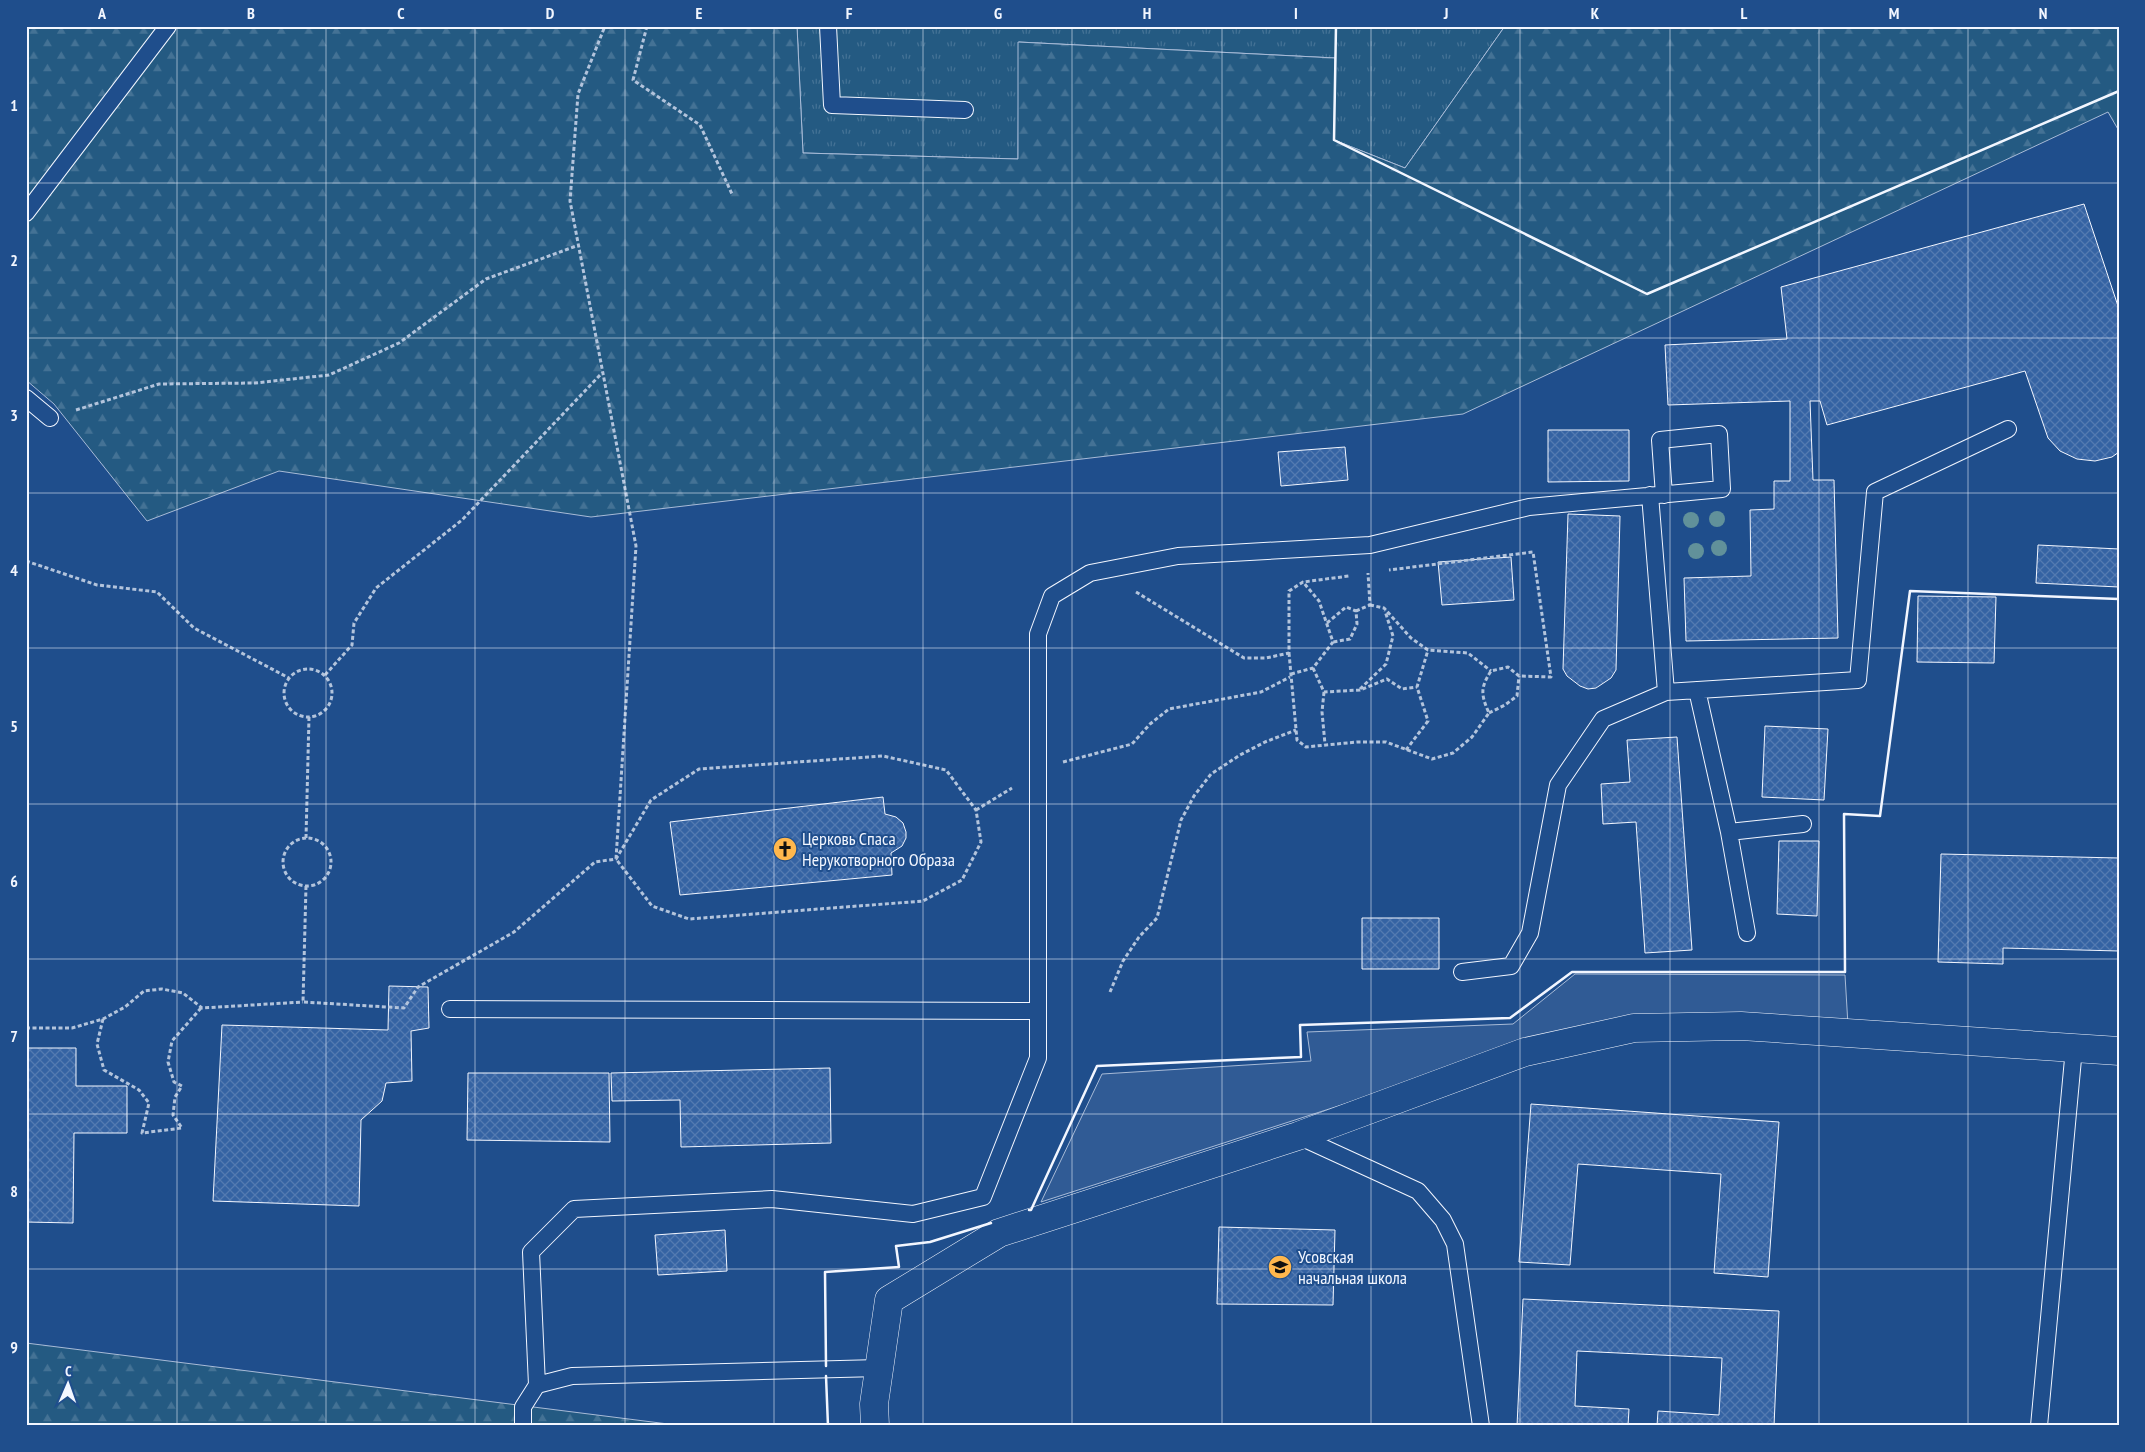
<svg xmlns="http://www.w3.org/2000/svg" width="2145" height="1452" viewBox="0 0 2145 1452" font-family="'PT Sans Narrow',sans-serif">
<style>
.grass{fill:url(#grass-tufts);stroke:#a8bbd7}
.forest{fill:url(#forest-firs);stroke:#a8bbd7}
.parking{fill:#305b95;stroke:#a8bbd7}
.building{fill:url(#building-cross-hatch);stroke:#f2f6ff}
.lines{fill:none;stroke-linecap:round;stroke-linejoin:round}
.service-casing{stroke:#f2f6ff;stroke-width:18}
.minor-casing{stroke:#f2f6ff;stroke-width:29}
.path{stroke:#b3c4dc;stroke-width:3;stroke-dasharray:4 2.5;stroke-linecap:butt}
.service{stroke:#1f4e8c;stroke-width:16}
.minor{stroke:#1f4e8c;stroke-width:28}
.wall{stroke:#f2f6ff;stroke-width:2.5}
.tree{fill:#61919a}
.grid{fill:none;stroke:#f2f6ff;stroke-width:1;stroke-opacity:0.55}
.labels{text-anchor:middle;stroke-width:4;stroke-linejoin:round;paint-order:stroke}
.poi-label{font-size:18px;fill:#f2f6ff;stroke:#1f4e8c;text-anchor:start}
.neatline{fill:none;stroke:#f2f6ff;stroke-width:2}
.grid-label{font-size:16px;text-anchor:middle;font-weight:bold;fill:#f2f6ff}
</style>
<defs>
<pattern id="grass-tufts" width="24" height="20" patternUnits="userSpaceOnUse" patternTransform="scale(1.25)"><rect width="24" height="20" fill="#245a82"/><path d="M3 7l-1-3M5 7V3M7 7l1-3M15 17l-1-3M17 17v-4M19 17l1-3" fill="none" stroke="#447295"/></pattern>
<pattern id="forest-firs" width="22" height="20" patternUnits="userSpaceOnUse" patternTransform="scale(1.25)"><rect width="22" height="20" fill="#245a82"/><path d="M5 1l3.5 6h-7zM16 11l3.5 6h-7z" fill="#447295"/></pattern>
<pattern id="building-cross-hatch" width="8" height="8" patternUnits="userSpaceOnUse" patternTransform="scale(1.25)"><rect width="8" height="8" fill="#3563a3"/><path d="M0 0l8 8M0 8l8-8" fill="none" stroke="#537ab1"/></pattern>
</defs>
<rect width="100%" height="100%" fill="#1f4e8c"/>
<path class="grass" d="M 797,26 L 1505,26 L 1405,168 L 1334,140 L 1335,58 L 1019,42 L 1018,159 L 803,153 Z"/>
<path class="forest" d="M 26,26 L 797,26 L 803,153 L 1018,159 L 1018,42 L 1335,58 L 1334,140 L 1405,168 L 1505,26 L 2119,26 L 2119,131 L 2108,112 L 1463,414 L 591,517 L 279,471 L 147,521 L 54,404 L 26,380 Z
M 26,1343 L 684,1426 L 26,1426 Z"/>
<path class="parking" d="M 1575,974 L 1845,975 L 1848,1025 L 1521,1047 L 1041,1202 L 1102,1074 L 1311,1061 L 1307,1032 L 1513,1024 Z"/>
<path class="building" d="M 2084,204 L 2119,309 L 2119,452 L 2112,457 L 2095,461 L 2077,459 L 2060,451 L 2048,438 L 2025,371 L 1827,425 L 1820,401 L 1810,401 L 1813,480 L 1834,480 L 1838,638 L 1686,641 L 1684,578 L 1751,576 L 1750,510 L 1774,509 L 1774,481 L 1790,481 L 1790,401 L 1668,405 L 1665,345 L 1787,339 L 1781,287 Z
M 1548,430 L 1629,430 L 1629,481 L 1548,482 Z
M 1345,447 L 1348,480 L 1281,486 L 1278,452 Z
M 1568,514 L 1620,516 L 1616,670 L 1611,678 L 1596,688 L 1588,689 L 1580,686 L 1567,676 L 1563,669 Z
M 2038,545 L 2119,549 L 2119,587 L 2036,583 Z
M 1511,557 L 1514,600 L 1442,605 L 1438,562 Z
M 1918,596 L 1996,597 L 1994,663 L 1917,662 Z
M 1765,726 L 1828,729 L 1824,800 L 1762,797 Z
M 1677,737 L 1692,950 L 1645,953 L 1636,822 L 1603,824 L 1601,784 L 1630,782 L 1627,740 Z
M 883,797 L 885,814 L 896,817 L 903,823 L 906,832 L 906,838 L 902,846 L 891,853 L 892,875 L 680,895 L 670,822 Z
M 1779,841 L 1819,841 L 1817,916 L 1777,914 Z
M 1941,854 L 2119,858 L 2119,951 L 2003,948 L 2003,964 L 1938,962 Z
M 1362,918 L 1439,918 L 1439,969 L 1362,969 Z
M 389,986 L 428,987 L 429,1028 L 411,1031 L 412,1081 L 386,1083 L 382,1101 L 361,1120 L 359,1206 L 213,1201 L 222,1025 L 388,1030 Z
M 26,1048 L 76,1048 L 76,1086 L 127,1086 L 127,1133 L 74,1133 L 73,1223 L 26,1222 Z
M 830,1068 L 831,1143 L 681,1147 L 680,1100 L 612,1101 L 611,1073 Z
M 468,1073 L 609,1073 L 610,1142 L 467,1140 Z
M 1531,1104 L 1779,1122 L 1768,1277 L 1714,1273 L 1721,1174 L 1578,1164 L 1570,1265 L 1519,1262 Z
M 1219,1227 L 1335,1230 L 1333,1305 L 1217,1304 Z
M 725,1230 L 727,1271 L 658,1275 L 655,1235 Z
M 1523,1299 L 1779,1311 L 1774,1426 L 1657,1426 L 1658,1411 L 1719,1415 L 1722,1358 L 1577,1351 L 1575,1406 L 1629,1409 L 1628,1426 L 1517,1426 Z"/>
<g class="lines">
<g class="service-casing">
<path id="service" d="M 828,26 L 832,105 L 965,110
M 26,213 L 168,26
M 26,398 L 50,418
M 1650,495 L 1666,692 L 1858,680 L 1875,492 L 2008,429
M 1697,690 L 1729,832 L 1747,933
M 1729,832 L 1803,824
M 1462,972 L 1511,966 L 1530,933 L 1558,785 L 1603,719 L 1666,692
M 450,1009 L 1038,1011 L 1038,634 L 1052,596 L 1090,573 L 1178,556 L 1370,545 L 1529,507 L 1722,489 L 1719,434 L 1660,440 L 1664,495
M 1298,1136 L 1418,1191 L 1443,1220 L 1455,1244 L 1481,1426
M 537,1385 L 531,1252 L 574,1209 L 772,1199 L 913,1214 L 983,1197 L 1038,1058 L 1038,1011
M 523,1426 L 523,1407 L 537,1385 L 572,1376 L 879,1368
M 2039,1426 L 2074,1048"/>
</g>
<g class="minor-casing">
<path id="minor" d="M 875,1426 L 874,1404 L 889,1300 L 999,1233 L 1298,1136 L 1525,1052 L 1634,1028 L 1741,1026 L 2119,1051"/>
</g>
<path class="path" d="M 647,26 L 633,80 L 700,125 L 732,194
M 76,410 L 159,384 L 255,383 L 329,375 L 399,343 L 486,279 L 579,245
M 26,561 L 97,585 L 157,592 L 194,628 L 289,678
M 1136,592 L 1244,658 L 1266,658 L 1289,653 L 1289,591 L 1303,582 L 1349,576
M 1370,605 L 1384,608 L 1411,638 L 1428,650 L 1468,653 L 1491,671
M 1356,611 L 1370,605 L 1368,573
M 1327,623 L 1346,607 L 1356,611 L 1357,624 L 1350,639 L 1333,642
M 1289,653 L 1297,740 L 1306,747 L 1357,742 L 1386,742 L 1432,759 L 1453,753 L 1472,737 L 1489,713 C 1481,695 1480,688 1491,671 L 1508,667 L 1519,676 L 1551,677 L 1533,552 L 1389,570
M 1313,668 L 1324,692 L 1360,690 L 1387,679 L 1402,689 L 1417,687
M284 693a24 24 0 1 1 48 0a24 24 0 1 1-48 0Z
M 1291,674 L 1313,668 L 1333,642 L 1319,601 L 1303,582
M 325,675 L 352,645 L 354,623 L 376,588 L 462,520 L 602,373
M 1360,689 L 1386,664 L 1393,636 L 1385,611
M 1324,692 L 1322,712 L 1325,744
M 1489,713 L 1505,705 L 1517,696 L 1519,676
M 1406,750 L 1428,721 L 1417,687 L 1428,650
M 1063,762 L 1132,744 L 1150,724 L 1169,709 L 1261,692 L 1290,677
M 976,810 L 1012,788
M283 862a24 24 0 1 1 48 0a24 24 0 1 1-48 0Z
M 306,838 L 309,717
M 306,886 L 303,1002 L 404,1008 L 418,987 L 514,932 L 595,862 L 616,859 L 651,800 L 699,769 L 883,756 L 946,770 L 976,810 L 981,842 L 962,880 L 923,901 L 689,919 L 652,906 L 616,859 L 636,546 L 570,201 L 578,94 L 605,26
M 1110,992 L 1123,961 L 1139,937 L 1157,918 L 1181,820 L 1194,796 L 1211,774 L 1240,755 L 1265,742 L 1296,730
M 103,1019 L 97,1044 L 104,1070 L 139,1090 L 149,1103 L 142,1133 L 182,1128 L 173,1115 L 175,1097 L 182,1086 L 174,1082 L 168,1062 L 172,1041 L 201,1008
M 26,1028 L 72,1028 L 103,1019 L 125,1007 L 144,991 L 162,989 L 183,993 L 202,1008 L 303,1002"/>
<use href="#service" class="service"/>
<use href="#minor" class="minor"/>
<path class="wall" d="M 1336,26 L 1334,140 L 1647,294 L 2119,91
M 1845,972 L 1844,814 L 1880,816 L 1910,591 L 2119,599
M 1029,1210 L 1031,1210 L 1097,1066 L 1301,1057 L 1300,1025 L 1510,1018 L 1572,972 L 1845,972
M 826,1366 L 825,1272 L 899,1267 L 896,1246 L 930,1242 L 991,1223
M 826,1376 L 828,1426"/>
</g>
<g class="tree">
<circle cx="1717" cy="519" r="8"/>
<circle cx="1691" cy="520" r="8"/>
<circle cx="1719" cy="548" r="8"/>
<circle cx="1696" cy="551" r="8"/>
</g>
<path class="grid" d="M 177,26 L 177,1426M 326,26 L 326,1426M 475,26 L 475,1426M 625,26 L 625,1426M 774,26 L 774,1426M 923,26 L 923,1426M 1072,26 L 1072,1426M 1222,26 L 1222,1426M 1371,26 L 1371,1426M 1520,26 L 1520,1426M 1670,26 L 1670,1426M 1819,26 L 1819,1426M 1968,26 L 1968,1426M 26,183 L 2119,183M 26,338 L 2119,338M 26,493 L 2119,493M 26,648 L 2119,648M 26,804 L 2119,804M 26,959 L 2119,959M 26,1114 L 2119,1114M 26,1269 L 2119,1269"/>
<defs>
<g id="church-disc" transform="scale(1.25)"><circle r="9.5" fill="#ffb74d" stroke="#1f4e8c"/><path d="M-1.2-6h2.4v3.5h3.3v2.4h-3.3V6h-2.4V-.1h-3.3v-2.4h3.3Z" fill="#111"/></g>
<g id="school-disc" transform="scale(1.25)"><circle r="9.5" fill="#ffb74d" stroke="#1f4e8c"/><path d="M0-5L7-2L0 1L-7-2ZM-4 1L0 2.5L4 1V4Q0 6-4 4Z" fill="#111"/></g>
</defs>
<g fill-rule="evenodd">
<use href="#church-disc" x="785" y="849"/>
<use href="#school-disc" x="1280" y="1267"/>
</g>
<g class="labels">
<g class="poi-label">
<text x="802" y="845">Церковь Спаса<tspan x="802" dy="21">Нерукотворного Образа</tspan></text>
<text x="1298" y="1263">Усовская<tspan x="1298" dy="21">начальная школа</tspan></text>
</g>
</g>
<rect width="2145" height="1452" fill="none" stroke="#1f4e8c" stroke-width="55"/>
<g transform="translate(68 1384) rotate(2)" stroke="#1f4e8c" stroke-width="4" paint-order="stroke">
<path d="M0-4L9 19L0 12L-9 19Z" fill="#f2f6ff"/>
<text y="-8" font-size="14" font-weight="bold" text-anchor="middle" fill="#f2f6ff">С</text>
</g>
<rect x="28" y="28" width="2090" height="1396" class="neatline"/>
<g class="grid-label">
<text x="102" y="19">A</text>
<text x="251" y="19">B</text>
<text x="401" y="19">C</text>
<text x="550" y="19">D</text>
<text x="699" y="19">E</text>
<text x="849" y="19">F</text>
<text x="998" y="19">G</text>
<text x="1147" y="19">H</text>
<text x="1296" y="19">I</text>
<text x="1446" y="19">J</text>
<text x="1595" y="19">K</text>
<text x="1744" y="19">L</text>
<text x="1894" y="19">M</text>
<text x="2043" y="19">N</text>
<text x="14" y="111">1</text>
<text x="14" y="266">2</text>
<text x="14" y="421">3</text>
<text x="14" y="576">4</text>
<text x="14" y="732">5</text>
<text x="14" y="887">6</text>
<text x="14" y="1042">7</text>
<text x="14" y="1197">8</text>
<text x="14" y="1353">9</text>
</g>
</svg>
